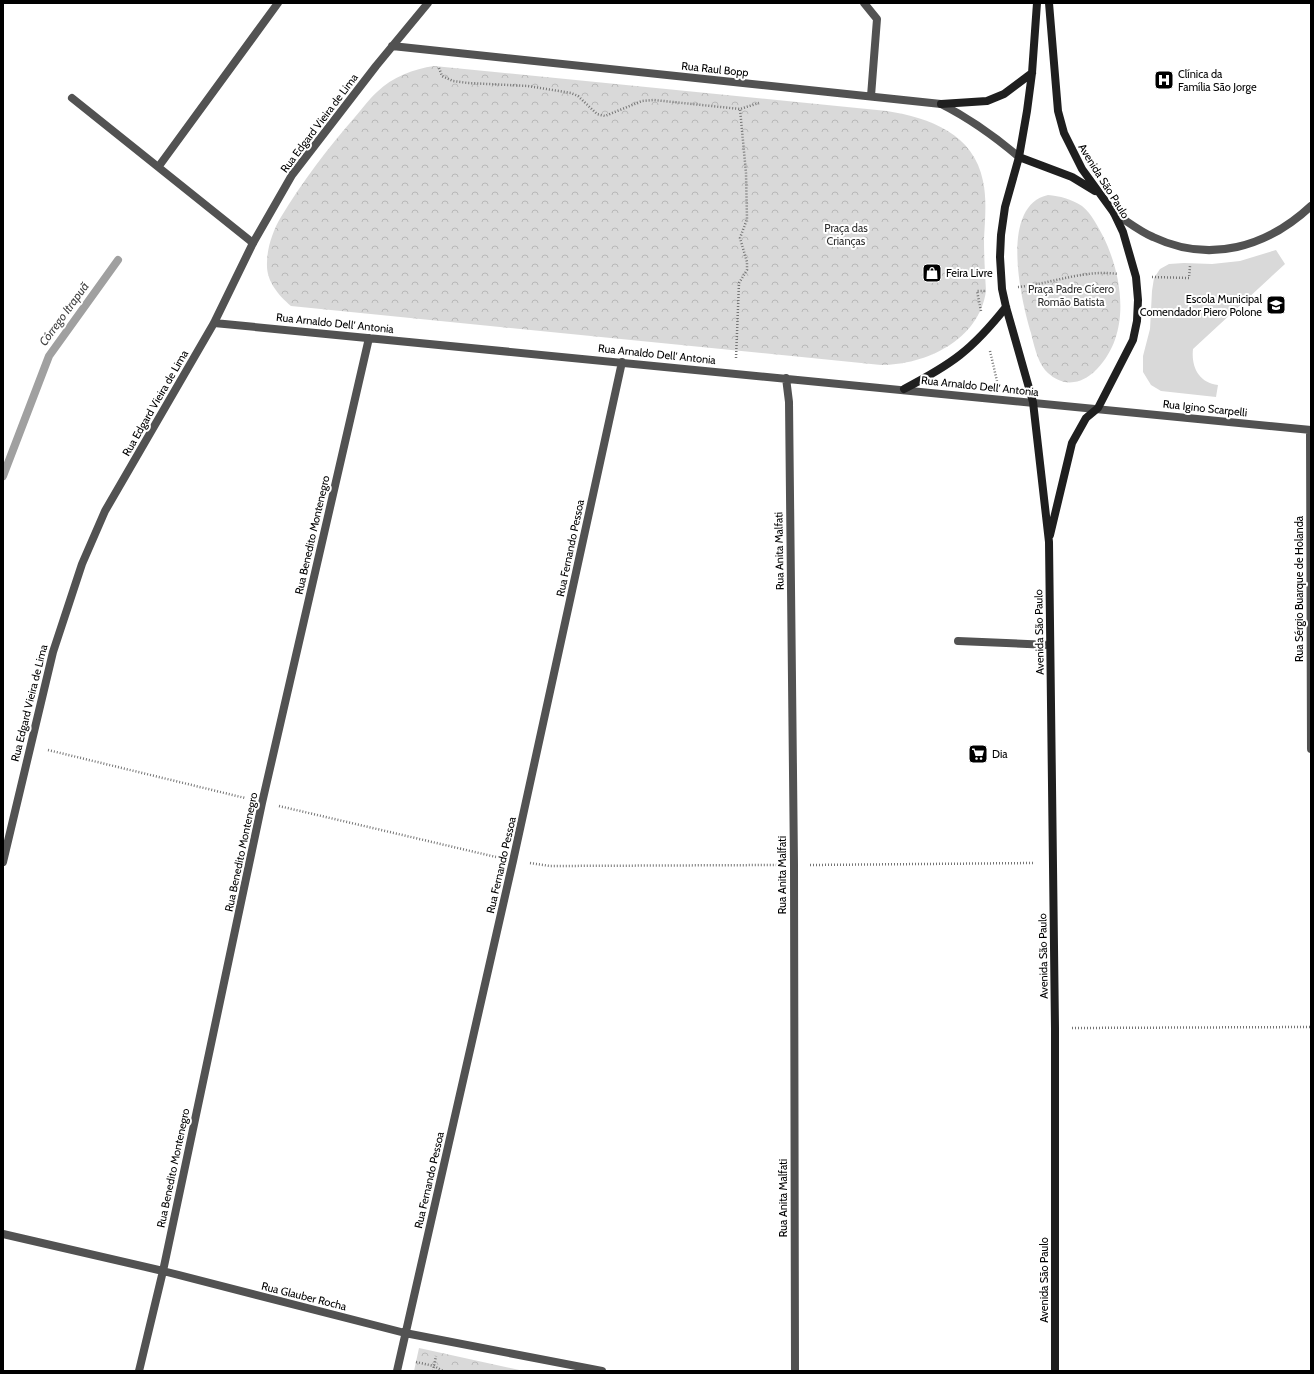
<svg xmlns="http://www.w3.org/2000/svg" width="1314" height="1374" viewBox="0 0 1314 1374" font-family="Cabin,sans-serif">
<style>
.grass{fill:#d9d9d9}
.park{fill:url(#park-crowns)}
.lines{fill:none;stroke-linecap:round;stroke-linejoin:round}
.stream{stroke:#a0a0a0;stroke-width:8}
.path{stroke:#747474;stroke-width:2.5;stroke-dasharray:1 2;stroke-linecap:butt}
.lane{stroke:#525252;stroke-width:8}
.street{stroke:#525252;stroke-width:8}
.secondary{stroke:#1f1f1f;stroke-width:8}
.labels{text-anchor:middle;stroke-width:4;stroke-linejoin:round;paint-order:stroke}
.street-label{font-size:11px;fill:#000;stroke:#fff}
.poi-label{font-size:11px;fill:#000;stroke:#fff;text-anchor:start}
.park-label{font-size:11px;fill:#303030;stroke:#fff}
.water-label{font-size:12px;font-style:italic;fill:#414141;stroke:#fff}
</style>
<defs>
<pattern id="park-crowns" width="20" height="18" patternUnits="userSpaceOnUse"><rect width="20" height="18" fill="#d9d9d9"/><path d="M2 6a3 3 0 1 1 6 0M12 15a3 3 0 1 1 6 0" fill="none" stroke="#b8b8b8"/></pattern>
</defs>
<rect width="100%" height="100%" fill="#fff"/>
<path class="grass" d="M 1276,250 L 1285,264 L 1193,349 C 1191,367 1199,383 1218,385 L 1216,397 L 1161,391 L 1151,385 L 1143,372 L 1143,356 L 1150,329 L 1152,291 L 1154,278 L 1160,269 L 1169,264 L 1184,263 L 1212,264 L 1240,261 Z"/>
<path class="park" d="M 434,66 L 887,111 C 930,118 974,134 983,181 C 987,199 985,220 984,239 C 984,256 985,273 986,291 C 979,340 926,365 881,365 L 291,306 C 278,295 266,281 267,263 C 267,248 273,230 281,217 C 302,182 328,148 355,117 C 362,109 369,99 377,92 C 392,77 414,69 434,66 Z
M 1048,195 C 1060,196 1071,199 1082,206 C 1092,214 1098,227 1104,238 C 1123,278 1131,334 1097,369 C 1091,375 1083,381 1074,382 C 1063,384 1052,378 1045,370 C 1037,360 1034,345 1031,333 C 1021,300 999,206 1048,195 Z
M 419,1348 L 524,1371 L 414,1371 Z"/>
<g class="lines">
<path class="stream" d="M 3,476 L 49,356 L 118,260"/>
<path class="path" d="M 439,68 L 442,76 L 453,81 L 468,83 L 528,86 L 571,93 L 578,96 L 597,114 L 605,116 L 642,101 L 654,100 L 740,109 L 759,103
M 1152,277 L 1189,278 L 1190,266
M 1018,287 C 1051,284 1084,269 1118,274
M 981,311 L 977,291 L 985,291
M 990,351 L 997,381
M 736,358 L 739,283 L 747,270 L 747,262 L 740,238 L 747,219 L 746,173 L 740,109
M 48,750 L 245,798
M 279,806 L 496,857
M 530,863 L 550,866 L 777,865
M 810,865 L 1035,863
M 1072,1028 L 1311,1027
M 416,1362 L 434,1366 L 443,1371
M 433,1371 L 436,1356"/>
<path class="lane" d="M 72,98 L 253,243
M 159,166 L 278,3
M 958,641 L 1050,645"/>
<path class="street" d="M 864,3 L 877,19 L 871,96
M 392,46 L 941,104 C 971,119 993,135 1019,157
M 1114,213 C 1127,221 1139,231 1153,237 C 1210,264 1267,247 1311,206
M 214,323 L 1311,430
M 786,378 L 789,402 L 794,865 L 795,1371
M 1310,430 L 1311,749
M 3,862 L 53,652 L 82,564 L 105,511 L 214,323 L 253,243 L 292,175 L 376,66 L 428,3
M 3,1234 L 163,1271 L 405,1333 L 602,1371
M 139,1371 L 163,1271 L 262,803 L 369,338
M 397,1371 L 513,861 L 622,362"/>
<path class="secondary" d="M 1037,3 L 1032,73 L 1027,111 L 1019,157 L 1005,207 L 1001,235 L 1000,257 L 1002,289 L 1006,307 L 1033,402 L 1049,542 L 1055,1028 L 1055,1371
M 1049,3 L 1058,111 L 1064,133 L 1082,169 L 1114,213 L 1123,232 L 1136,277 L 1138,300 L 1137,321 L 1133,340 L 1098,408 L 1086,418 L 1072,443 L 1050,535
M 941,104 L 987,101 L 1004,94 L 1032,73
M 1019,157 L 1072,177 L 1095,191
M 904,389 C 952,364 972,350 1006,307"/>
</g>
<defs>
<g id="hospital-square" transform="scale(1)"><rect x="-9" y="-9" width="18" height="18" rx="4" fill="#000" stroke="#fff"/><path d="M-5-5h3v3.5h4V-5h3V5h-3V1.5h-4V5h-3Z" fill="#fff"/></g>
<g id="shop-square" transform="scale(1)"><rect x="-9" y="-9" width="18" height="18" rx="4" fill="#000" stroke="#fff"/><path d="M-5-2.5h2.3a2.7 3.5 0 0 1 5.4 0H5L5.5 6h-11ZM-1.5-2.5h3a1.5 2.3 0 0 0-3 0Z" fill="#fff"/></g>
<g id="school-square" transform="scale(1)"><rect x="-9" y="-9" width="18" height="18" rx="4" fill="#000" stroke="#fff"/><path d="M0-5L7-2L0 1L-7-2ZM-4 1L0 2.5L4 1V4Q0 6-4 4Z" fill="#fff"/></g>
<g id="supermarket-square" transform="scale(1)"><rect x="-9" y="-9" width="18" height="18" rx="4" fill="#000" stroke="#fff"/><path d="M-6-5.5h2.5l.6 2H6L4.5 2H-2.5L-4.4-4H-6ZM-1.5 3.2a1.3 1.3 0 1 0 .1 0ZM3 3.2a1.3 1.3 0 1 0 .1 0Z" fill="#fff"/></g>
</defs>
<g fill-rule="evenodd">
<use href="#hospital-square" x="1164" y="80"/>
<use href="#shop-square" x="932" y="273"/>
<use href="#school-square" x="1276" y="305"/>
<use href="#supermarket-square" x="978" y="754"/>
</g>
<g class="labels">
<g class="street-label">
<text transform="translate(715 69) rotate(6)" y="4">Rua Raul Bopp</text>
<text transform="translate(319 123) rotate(-53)" y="4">Rua Edgard Vieira de Lima</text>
<text transform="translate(1104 181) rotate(58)" y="4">Avenida São Paulo</text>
<text transform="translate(335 323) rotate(6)" y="4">Rua Arnaldo Dell' Antonia</text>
<text transform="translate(657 354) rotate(6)" y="4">Rua Arnaldo Dell' Antonia</text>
<text transform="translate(980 386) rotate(6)" y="4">Rua Arnaldo Dell' Antonia</text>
<text transform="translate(155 403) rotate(-60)" y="4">Rua Edgard Vieira de Lima</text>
<text transform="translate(1205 408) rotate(6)" y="4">Rua Igino Scarpelli</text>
<text transform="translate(312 535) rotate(-77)" y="4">Rua Benedito Montenegro</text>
<text transform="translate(570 548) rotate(-78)" y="4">Rua Fernando Pessoa</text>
<text transform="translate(779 551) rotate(-91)" y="4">Rua Anita Malfati</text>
<text transform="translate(1299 589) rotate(-90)" y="4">Rua Sérgio Buarque de Holanda</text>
<text transform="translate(1039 632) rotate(-91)" y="4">Avenida São Paulo</text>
<text transform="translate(29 703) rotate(-76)" y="4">Rua Edgard Vieira de Lima</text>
<text transform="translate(241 852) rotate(-78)" y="4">Rua Benedito Montenegro</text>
<text transform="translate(501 865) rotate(-77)" y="4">Rua Fernando Pessoa</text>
<text transform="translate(782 875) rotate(-90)" y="4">Rua Anita Malfati</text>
<text transform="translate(1043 956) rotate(-91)" y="4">Avenida São Paulo</text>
<text transform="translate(173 1168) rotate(-78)" y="4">Rua Benedito Montenegro</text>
<text transform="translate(429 1180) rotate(-77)" y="4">Rua Fernando Pessoa</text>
<text transform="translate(783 1198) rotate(-90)" y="4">Rua Anita Malfati</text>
<text transform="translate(1044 1280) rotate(-90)" y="4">Avenida São Paulo</text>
<text transform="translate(304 1296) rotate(14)" y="4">Rua Glauber Rocha</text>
</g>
<g class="poi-label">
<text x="1178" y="78">Clínica da<tspan x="1178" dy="13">Família São Jorge</tspan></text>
<text x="946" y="277">Feira Livre</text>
<text x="1262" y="303" text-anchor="end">Escola Municipal<tspan x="1262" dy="13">Comendador Piero Polone</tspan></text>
<text x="992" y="758">Dia</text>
</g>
<g class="park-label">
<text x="846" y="232">Praça das<tspan x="846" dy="13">Crianças</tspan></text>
<text x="1071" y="293">Praça Padre Cícero<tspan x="1071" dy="13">Romão Batista</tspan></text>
</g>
<g class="water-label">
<text transform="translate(64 314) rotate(-54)" y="4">Córrego Itrapuã</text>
</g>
</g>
<rect width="1314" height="1374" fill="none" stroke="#000000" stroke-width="8"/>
</svg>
